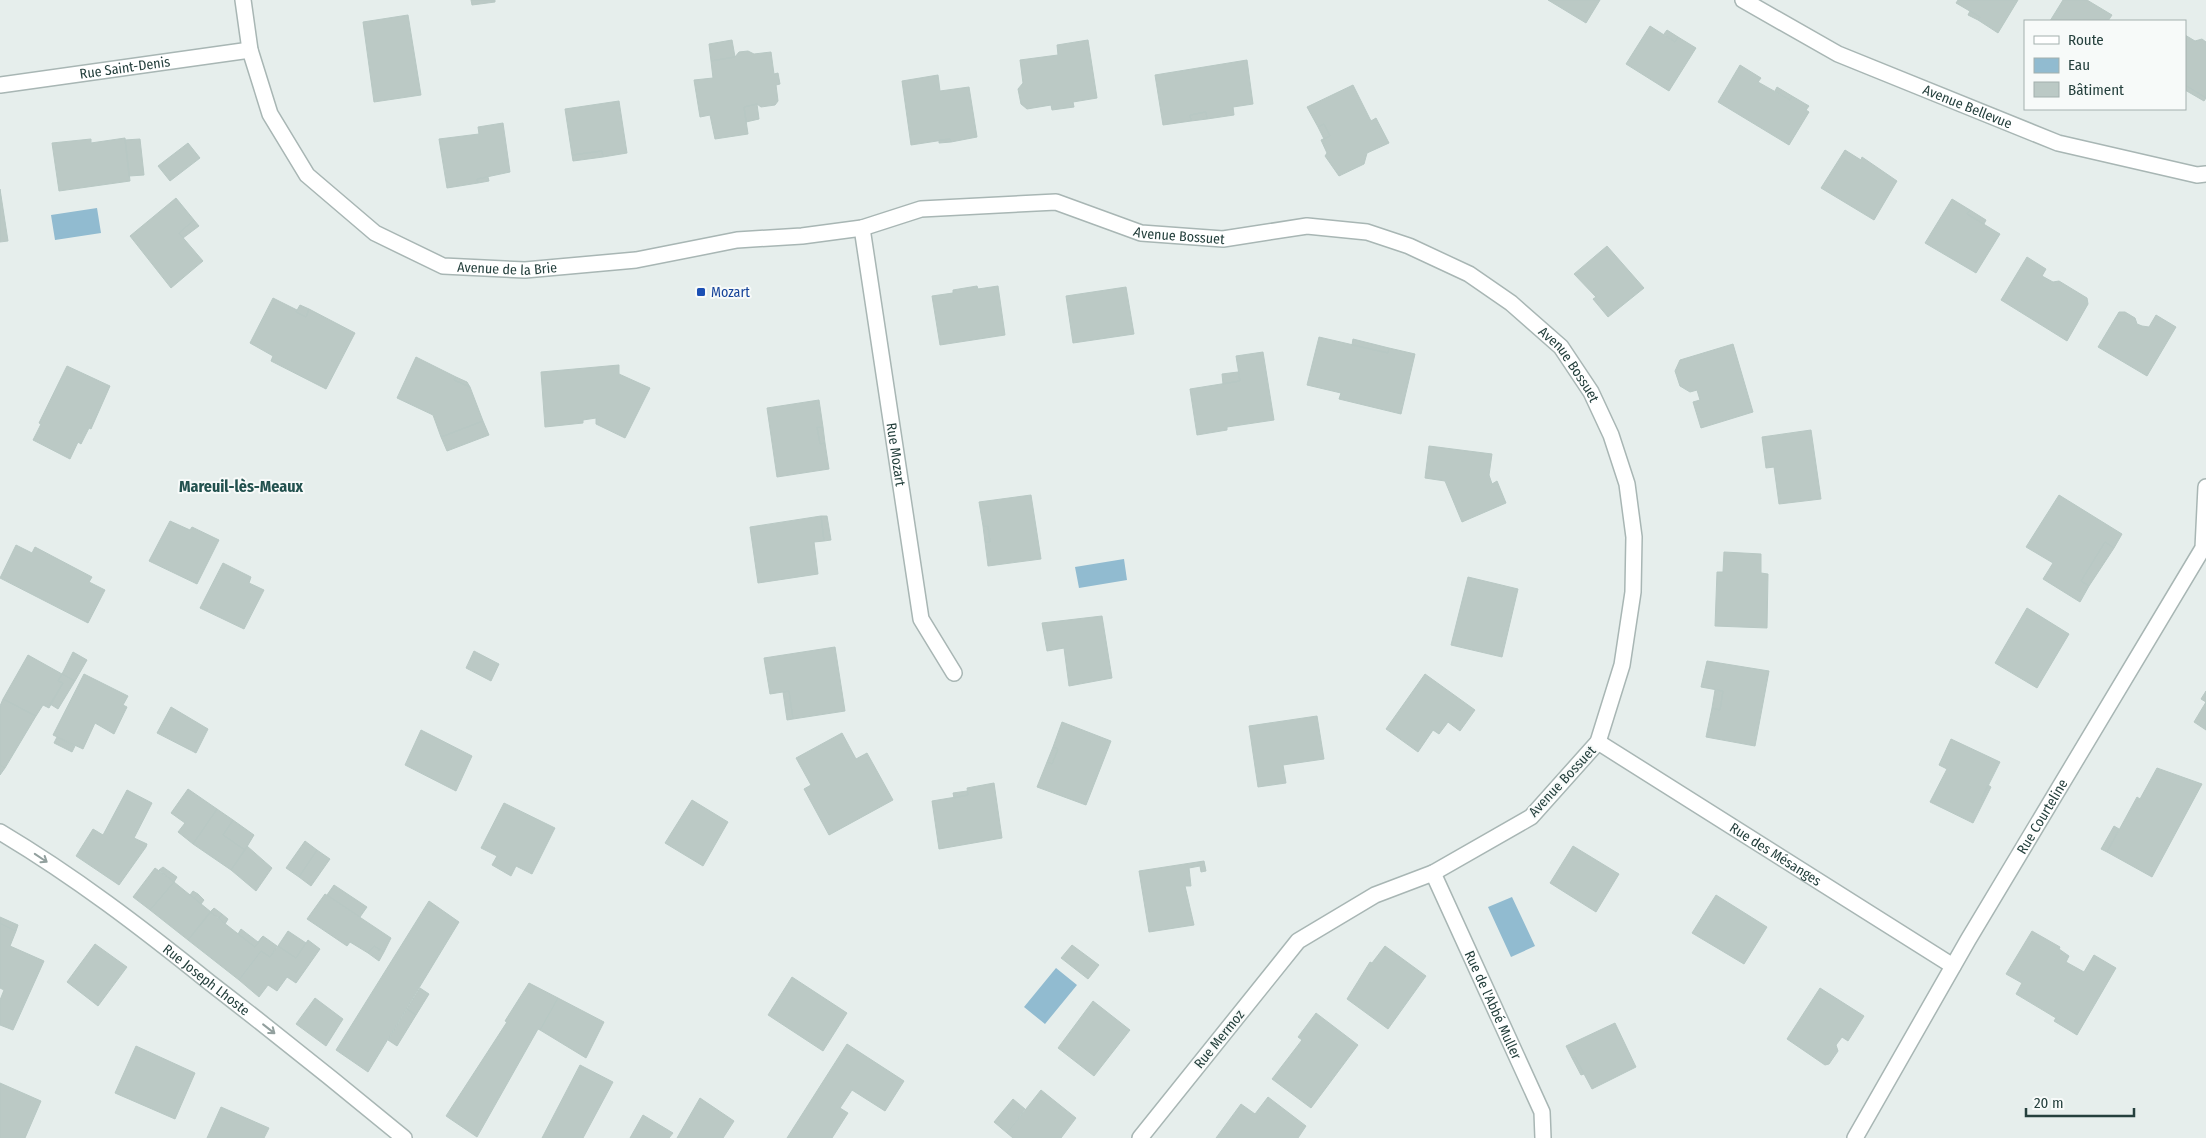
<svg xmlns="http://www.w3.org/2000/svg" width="2206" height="1138" viewBox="0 0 2206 1138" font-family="'Fira Sans Condensed',sans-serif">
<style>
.water{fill:#91bbd0}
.building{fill:#bbc9c5;stroke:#b8c8c4}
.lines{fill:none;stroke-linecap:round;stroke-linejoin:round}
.street-casing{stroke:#a8b6b4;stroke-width:18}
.street{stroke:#fff;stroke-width:15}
.oneway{stroke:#92a09e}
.transit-dot{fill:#1a4fb4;stroke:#f7faf9;stroke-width:2}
.labels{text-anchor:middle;stroke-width:4;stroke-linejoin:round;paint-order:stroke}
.street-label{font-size:14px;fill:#25403d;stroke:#f7faf9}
.transit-label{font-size:14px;fill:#164399;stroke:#f7faf9;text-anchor:start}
.quarter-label{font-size:16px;font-weight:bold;fill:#22514e;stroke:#f7faf9}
</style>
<rect width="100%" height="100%" fill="#e6eeec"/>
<path class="water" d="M 97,208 L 101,233 L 55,240 L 51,215 Z
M 1124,559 L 1127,580 L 1079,588 L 1075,567 Z
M 1512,897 L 1535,946 L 1511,957 L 1488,907 Z
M 1056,968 L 1077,985 L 1045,1024 L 1024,1007 Z"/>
<path class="building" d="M 471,0 L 495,0 L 495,2 L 472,5 Z
M 1548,0 L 1600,0 L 1586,23 Z
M 1958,0 L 2018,0 L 1998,33 L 1978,20 L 1980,17 L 1956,3 Z
M 2063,0 L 2087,0 L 2112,15 L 2108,21 L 2050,21 Z
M 1970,11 L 1980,17 L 1978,20 L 1968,15 Z
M 408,15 L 421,95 L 374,102 L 363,22 Z
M 1650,26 L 1675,42 L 1678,37 L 1696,48 L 1669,91 L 1626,64 Z
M 1667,30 L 1678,37 L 1675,42 L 1664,34 Z
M 2185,35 L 2195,41 L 2202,39 L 2206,42 L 2206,98 L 2185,85 Z
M 732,40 L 735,57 L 711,61 L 709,44 Z
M 1088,40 L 1097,98 L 1073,102 L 1074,107 L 1052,110 L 1051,105 L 1027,109 L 1021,104 L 1018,89 L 1023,83 L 1020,60 L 1058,55 L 1057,45 Z
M 748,51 L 754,54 L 771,52 L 774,74 L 778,73 L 780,84 L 776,85 L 778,101 L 775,105 L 761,107 L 757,104 L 744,107 L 748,134 L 715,139 L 710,115 L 700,117 L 694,80 L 713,78 L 711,61 L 735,57 L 739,52 Z
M 1247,60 L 1253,104 L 1233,107 L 1234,115 L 1207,119 L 1206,112 L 1190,115 L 1191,121 L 1163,125 L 1155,75 Z
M 1740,65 L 1761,78 L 1758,82 L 1790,100 L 1792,96 L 1809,106 L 1806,110 L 1809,112 L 1789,145 L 1718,102 Z
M 938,75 L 940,91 L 969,87 L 977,137 L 951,142 L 950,139 L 911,145 L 902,81 Z
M 1353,85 L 1371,121 L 1376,118 L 1389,143 L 1367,153 L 1364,164 L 1339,176 L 1325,156 L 1327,153 L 1321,140 L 1330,136 L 1324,124 L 1318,127 L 1307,107 Z
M 2185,85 L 2206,98 L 2204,101 L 2185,90 Z
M 1777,87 L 1792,96 L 1790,100 L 1775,91 Z
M 619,101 L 627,153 L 603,157 L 602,151 L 572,155 L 565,109 Z
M 757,104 L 759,119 L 746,122 L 744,107 Z
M 1206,112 L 1207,119 L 1191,121 L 1190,115 Z
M 503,123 L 510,172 L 477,179 L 478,183 L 447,188 L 439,139 L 479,134 L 478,127 Z
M 1324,124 L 1330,136 L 1324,139 L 1318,127 Z
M 125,138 L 130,181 L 59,191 L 52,143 L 91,139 L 91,143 Z
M 140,139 L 144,175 L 129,176 L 125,140 Z
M 950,139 L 951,142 L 939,143 L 939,140 Z
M 188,143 L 200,158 L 170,181 L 158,166 Z
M 1845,150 L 1861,160 L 1862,157 L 1897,181 L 1874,220 L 1821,188 Z
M 602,151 L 603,157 L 573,161 L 572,155 Z
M 488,177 L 489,181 L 478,183 L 477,179 Z
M 0,189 L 8,241 L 0,242 Z
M 176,198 L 194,220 L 179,233 L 203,261 L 171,288 L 130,236 Z
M 1952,199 L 1970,210 L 1967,214 L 2000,234 L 1976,273 L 1925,243 Z
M 1970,210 L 1986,220 L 1984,224 L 1967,214 Z
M 194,220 L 199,226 L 183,238 L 179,233 Z
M 1607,246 L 1644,288 L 1608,317 L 1593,299 L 1596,297 L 1574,274 Z
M 2027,257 L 2046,269 L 2042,276 L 2053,282 L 2059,281 L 2087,298 L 2088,304 L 2067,341 L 2001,300 Z
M 977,286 L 978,289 L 998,286 L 1005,335 L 940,345 L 932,296 L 953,293 L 953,290 Z
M 1126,287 L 1134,334 L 1073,343 L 1066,296 Z
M 273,298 L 297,310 L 296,312 L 306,317 L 309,309 L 355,333 L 326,389 L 271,361 L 273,356 L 250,343 Z
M 300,305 L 309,309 L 306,317 L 296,312 Z
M 2119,312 L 2125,312 L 2135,318 L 2137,324 L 2142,326 L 2149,327 L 2156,315 L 2176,327 L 2147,376 L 2098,347 Z
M 1319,337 L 1388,353 L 1389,348 L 1415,354 L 1401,414 L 1339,399 L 1341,393 L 1307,385 Z
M 1353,339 L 1389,348 L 1388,353 L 1352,345 Z
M 1733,344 L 1753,412 L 1701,428 L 1693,402 L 1700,400 L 1697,390 L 1690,392 L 1680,386 L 1675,371 L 1680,360 Z
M 1263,352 L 1274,420 L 1227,427 L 1227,430 L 1197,435 L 1190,389 L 1240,381 L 1236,356 Z
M 416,357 L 456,377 L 454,380 L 470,387 L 483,421 L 441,437 L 433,415 L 397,398 Z
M 619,365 L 619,374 L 650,388 L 625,438 L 596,424 L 596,418 L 583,420 L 583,423 L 545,427 L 541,372 Z
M 67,366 L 110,386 L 91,429 L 89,428 L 81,444 L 78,442 L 70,459 L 33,440 L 41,424 L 39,423 Z
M 1238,372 L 1240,381 L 1223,384 L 1222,374 Z
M 456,377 L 467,382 L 470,387 L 454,380 Z
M 819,400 L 823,427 L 817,427 L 820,444 L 825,443 L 829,469 L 777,477 L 767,408 Z
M 483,421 L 489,435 L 447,451 L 441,437 Z
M 817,427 L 823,427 L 825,443 L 820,444 Z
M 1811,430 L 1821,499 L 1779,504 L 1774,467 L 1766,468 L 1762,437 Z
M 1429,446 L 1492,454 L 1489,475 L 1492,484 L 1497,481 L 1506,503 L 1462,522 L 1445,481 L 1425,478 Z
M 1031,495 L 1041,559 L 988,566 L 985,542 L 990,542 L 988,526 L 983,526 L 979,502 Z
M 2059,495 L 2122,534 L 2114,548 L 2105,542 L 2081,581 L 2089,586 L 2080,602 L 2043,579 L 2053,563 L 2026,547 Z
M 821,516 L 827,516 L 831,540 L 824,541 Z
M 821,516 L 824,541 L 814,542 L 818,574 L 758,583 L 750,527 Z
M 170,521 L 190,530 L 192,527 L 219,540 L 197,584 L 149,561 Z
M 983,526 L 988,526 L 990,542 L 985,542 Z
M 2105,542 L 2114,548 L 2089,586 L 2081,581 Z
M 16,545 L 32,553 L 35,547 L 92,577 L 89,582 L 105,590 L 88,623 L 0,578 Z
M 1724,552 L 1761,554 L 1761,573 L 1768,574 L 1767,628 L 1715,626 L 1717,572 L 1723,572 Z
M 223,563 L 251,577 L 249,583 L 264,590 L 244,629 L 200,608 Z
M 1468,577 L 1518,589 L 1502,657 L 1451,645 Z
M 2027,608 L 2069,634 L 2037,688 L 1995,663 Z
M 1102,616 L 1112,678 L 1069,686 L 1064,648 L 1047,651 L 1042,623 Z
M 835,647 L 845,711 L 793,719 L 789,691 L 770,694 L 764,658 Z
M 474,651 L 499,664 L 491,681 L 466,668 Z
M 73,652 L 87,660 L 75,681 L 62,674 Z
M 28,655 L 62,674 L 58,681 L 63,683 L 49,708 L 43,705 L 36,716 L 3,699 Z
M 1707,661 L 1769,671 L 1755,746 L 1706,737 L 1712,708 L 1720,710 L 1723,691 L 1701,687 Z
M 62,674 L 75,681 L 58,709 L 50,704 L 63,683 L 58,681 Z
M 84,674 L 128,696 L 123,705 L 127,707 L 114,734 L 95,723 L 83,749 L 53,735 Z
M 1425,674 L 1475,710 L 1460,731 L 1448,722 L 1439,734 L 1433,730 L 1418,752 L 1386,729 Z
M 1715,690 L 1723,691 L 1720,710 L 1712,708 Z
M 789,691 L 793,719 L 787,720 L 783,692 Z
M 2206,691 L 2206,702 L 2201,699 Z
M 3,699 L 36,716 L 5,768 L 0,765 L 0,706 Z
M 2206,702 L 2206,730 L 2194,722 Z
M 171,707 L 208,729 L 196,753 L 157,733 Z
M 1317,716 L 1324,759 L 1283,765 L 1286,783 L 1258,787 L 1249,726 Z
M 1062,722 L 1111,741 L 1086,805 L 1037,787 L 1047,762 L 1052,764 L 1058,749 L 1053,747 Z
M 421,730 L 472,756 L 456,791 L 405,765 Z
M 842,733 L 856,759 L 867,753 L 893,800 L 829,835 L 804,789 L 811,785 L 796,758 Z
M 57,737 L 75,746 L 72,752 L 54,743 Z
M 1951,739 L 2000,762 L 1981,800 L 1984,801 L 1973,823 L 1930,802 L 1947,769 L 1939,765 Z
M 1053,747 L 1058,749 L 1052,764 L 1047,762 Z
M 0,765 L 5,768 L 0,775 Z
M 2157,768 L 2202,784 L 2152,877 L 2107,852 L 2137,797 L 2140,799 Z
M 994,783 L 1002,838 L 939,849 L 932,801 L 968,795 L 967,788 Z
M 1988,785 L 1991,787 L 1984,801 L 1981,800 Z
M 188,789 L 217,809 L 193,844 L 178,832 L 185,823 L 171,813 Z
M 127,790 L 152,803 L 134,838 L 147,844 L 146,847 L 119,885 L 76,856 L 93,829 L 103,835 Z
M 967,791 L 968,795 L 954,798 L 953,793 Z
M 692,800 L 728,822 L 703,866 L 665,843 Z
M 504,803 L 555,828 L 532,874 L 516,866 L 511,876 L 492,865 L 497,856 L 481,848 Z
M 217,809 L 233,820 L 223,835 L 245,850 L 231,870 L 193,844 Z
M 233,820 L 254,835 L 245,850 L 223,835 Z
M 2114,826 L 2119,829 L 2107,852 L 2101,849 Z
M 305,841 L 317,850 L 299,877 L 286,868 Z
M 247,846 L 272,868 L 256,891 L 231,870 Z
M 1573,846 L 1619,874 L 1596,912 L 1550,883 Z
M 317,850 L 330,859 L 311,886 L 299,877 Z
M 1204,861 L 1206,871 L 1201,872 L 1200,866 L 1189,868 L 1191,886 L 1185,886 L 1194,925 L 1149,932 L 1139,871 Z
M 163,867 L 177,877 L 174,882 L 159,870 Z
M 155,868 L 174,882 L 150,910 L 133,897 Z
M 174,882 L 211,912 L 188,940 L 150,910 Z
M 334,885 L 367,907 L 360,917 L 327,895 Z
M 193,891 L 198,894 L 194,898 L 190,895 Z
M 198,894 L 204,900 L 201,904 L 194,898 Z
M 325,894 L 391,938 L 384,952 L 374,946 L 368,953 L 350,942 L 347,946 L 307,919 Z
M 1716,895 L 1767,927 L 1744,964 L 1692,933 Z
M 429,901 L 459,922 L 368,1072 L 336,1050 Z
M 214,908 L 222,914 L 219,918 L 210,912 Z
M 210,912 L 255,947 L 263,936 L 277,946 L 270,957 L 261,951 L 239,980 L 188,940 Z
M 222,914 L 228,919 L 225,924 L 219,918 Z
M 0,917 L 18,925 L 16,931 L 0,923 Z
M 0,923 L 16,931 L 10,946 L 44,961 L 13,1030 L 0,1025 L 0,1000 L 4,990 L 0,988 Z
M 241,929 L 258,942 L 263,936 L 255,947 L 238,934 Z
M 288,931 L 306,943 L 296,958 L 278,946 Z
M 2032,931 L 2060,947 L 2059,949 L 2069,956 L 2066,962 L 2084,972 L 2094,955 L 2116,968 L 2077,1035 L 2054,1021 L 2056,1018 L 2016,994 L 2022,983 L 2006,974 Z
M 308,940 L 320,949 L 296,983 L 287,977 L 277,991 L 268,985 L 259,997 L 239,980 L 261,951 L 270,957 L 278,946 L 296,958 Z
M 95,944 L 127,967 L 98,1006 L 67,982 Z
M 1072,945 L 1099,965 L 1088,979 L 1061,958 Z
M 374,946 L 384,952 L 379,961 L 368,953 Z
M 1385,946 L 1426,976 L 1388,1029 L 1347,999 L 1370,962 L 1372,963 Z
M 792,977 L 847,1013 L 823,1051 L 768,1015 Z
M 529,983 L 558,998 L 540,1030 L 538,1029 L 477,1137 L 446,1116 L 507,1022 L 505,1021 Z
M 420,988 L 429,994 L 416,1015 L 407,1009 Z
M 1820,988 L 1864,1016 L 1848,1041 L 1842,1037 L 1836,1045 L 1838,1051 L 1829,1064 L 1825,1065 L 1787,1039 Z
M 315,998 L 343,1019 L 326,1046 L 296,1024 Z
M 558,998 L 604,1022 L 586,1058 L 540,1030 Z
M 1093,1001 L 1130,1030 L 1094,1076 L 1058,1048 Z
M 407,1009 L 416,1015 L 397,1046 L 388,1040 Z
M 1316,1013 L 1358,1045 L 1311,1108 L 1272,1079 L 1302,1040 L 1298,1037 Z
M 1615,1023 L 1636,1067 L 1592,1089 L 1575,1057 L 1572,1058 L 1566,1046 Z
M 847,1044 L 904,1081 L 885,1111 L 852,1090 L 840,1108 L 848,1113 L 832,1138 L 787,1138 Z
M 136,1046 L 195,1073 L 175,1119 L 115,1093 Z
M 1575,1057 L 1584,1074 L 1581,1075 L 1572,1058 Z
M 580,1065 L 613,1082 L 583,1138 L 542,1138 Z
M 0,1083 L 41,1101 L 25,1138 L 0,1138 Z
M 1041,1090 L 1076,1118 L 1061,1138 L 1013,1138 L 1007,1133 Z
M 1268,1097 L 1306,1126 L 1298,1138 L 1216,1138 L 1241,1104 L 1255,1114 Z
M 700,1098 L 734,1121 L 723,1138 L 677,1138 Z
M 1013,1099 L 1025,1109 L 1007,1133 L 994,1122 Z
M 221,1107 L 269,1128 L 264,1138 L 207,1138 Z
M 643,1115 L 673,1133 L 669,1138 L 630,1138 Z"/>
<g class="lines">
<g class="street-casing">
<g id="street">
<path id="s1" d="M 243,0 L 250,50 L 270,114 L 307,175 L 375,233 L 443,266 L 525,270 L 636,260 L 737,240 L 802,236 L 862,228 L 921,209 L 1056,202 L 1141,233 L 1223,239 L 1307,226 L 1367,232 L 1409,246 L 1469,274 L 1511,303 L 1561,347 L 1591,392 L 1611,435 L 1627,484 L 1634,537 L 1633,592 L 1622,665 L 1598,742 L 1531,817 L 1433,873 L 1375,895 L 1298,941 L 1140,1138"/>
<path id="s2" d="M 1743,0 L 1838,54 L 2058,143 L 2197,175 L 2206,174"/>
<path id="s3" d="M 0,85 L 250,50"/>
<path id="s4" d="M 862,228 L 921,619 L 954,673"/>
<path id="s5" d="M 1598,742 L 1953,966"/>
<path id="s6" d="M 0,832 C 74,876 142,928 209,982 C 275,1033 340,1085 404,1138"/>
<path id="s7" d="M 1433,873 L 1542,1112 L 1543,1138"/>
<path id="s8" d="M 1855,1138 L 1968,940 L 2203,548 L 2206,487"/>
</g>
</g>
<use href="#street" class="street"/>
</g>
<defs><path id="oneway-shaft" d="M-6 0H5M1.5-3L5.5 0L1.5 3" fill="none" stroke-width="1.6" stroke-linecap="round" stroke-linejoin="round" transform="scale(1.25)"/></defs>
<g class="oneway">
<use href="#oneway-shaft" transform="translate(41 858) rotate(34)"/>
<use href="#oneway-shaft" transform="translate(269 1029) rotate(38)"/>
</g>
<rect class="transit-dot" x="696" y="287" width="10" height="10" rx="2.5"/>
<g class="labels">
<g class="street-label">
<text dy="5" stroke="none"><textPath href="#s3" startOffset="126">Rue Saint-Denis</textPath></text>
<text dy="5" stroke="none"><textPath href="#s2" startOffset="249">Avenue Bellevue</textPath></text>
<text dy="5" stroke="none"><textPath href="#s1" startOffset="1102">Avenue Bossuet</textPath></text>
<text dy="5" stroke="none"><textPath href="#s1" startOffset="418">Avenue de la Brie</textPath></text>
<text dy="5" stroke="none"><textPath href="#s1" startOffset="1538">Avenue Bossuet</textPath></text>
<text dy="5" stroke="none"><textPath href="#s4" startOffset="229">Rue Mozart</textPath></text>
<text transform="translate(1562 781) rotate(-47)" y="5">Avenue Bossuet</text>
<text dy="5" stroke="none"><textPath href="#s8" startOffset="372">Rue Courteline</textPath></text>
<text dy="5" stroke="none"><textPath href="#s5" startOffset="210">Rue des Mésanges</textPath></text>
<text dy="5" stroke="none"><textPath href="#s6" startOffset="254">Rue Joseph Lhoste</textPath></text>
<text dy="5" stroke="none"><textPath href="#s7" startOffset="145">Rue de l'Abbé Muller</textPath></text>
<text transform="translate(1219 1039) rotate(-51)" y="5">Rue Mermoz</text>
</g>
<g class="transit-label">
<text x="711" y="297">Mozart</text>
</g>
<g class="quarter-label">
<text x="241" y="492">Mareuil-lès-Meaux</text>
</g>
</g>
<rect x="2024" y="20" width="162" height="90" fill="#f7faf9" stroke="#a3b0ae"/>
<rect x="2034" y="36" width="25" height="8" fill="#ffffff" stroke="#a3b0ae"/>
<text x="2068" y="45" font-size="15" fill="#25403d">Route</text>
<rect x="2034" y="58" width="25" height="15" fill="#91bbd0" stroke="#a3b0ae"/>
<text x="2068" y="70" font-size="15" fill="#25403d">Eau</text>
<rect x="2034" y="82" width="25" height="15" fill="#bbc9c5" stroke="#a3b0ae"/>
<text x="2068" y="95" font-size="15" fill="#25403d">Bâtiment</text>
<path d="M2026 1108v8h108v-8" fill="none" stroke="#25403d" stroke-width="2.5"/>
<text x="2034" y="1108" font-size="15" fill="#25403d" stroke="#f7faf9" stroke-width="4" paint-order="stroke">20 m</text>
</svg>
